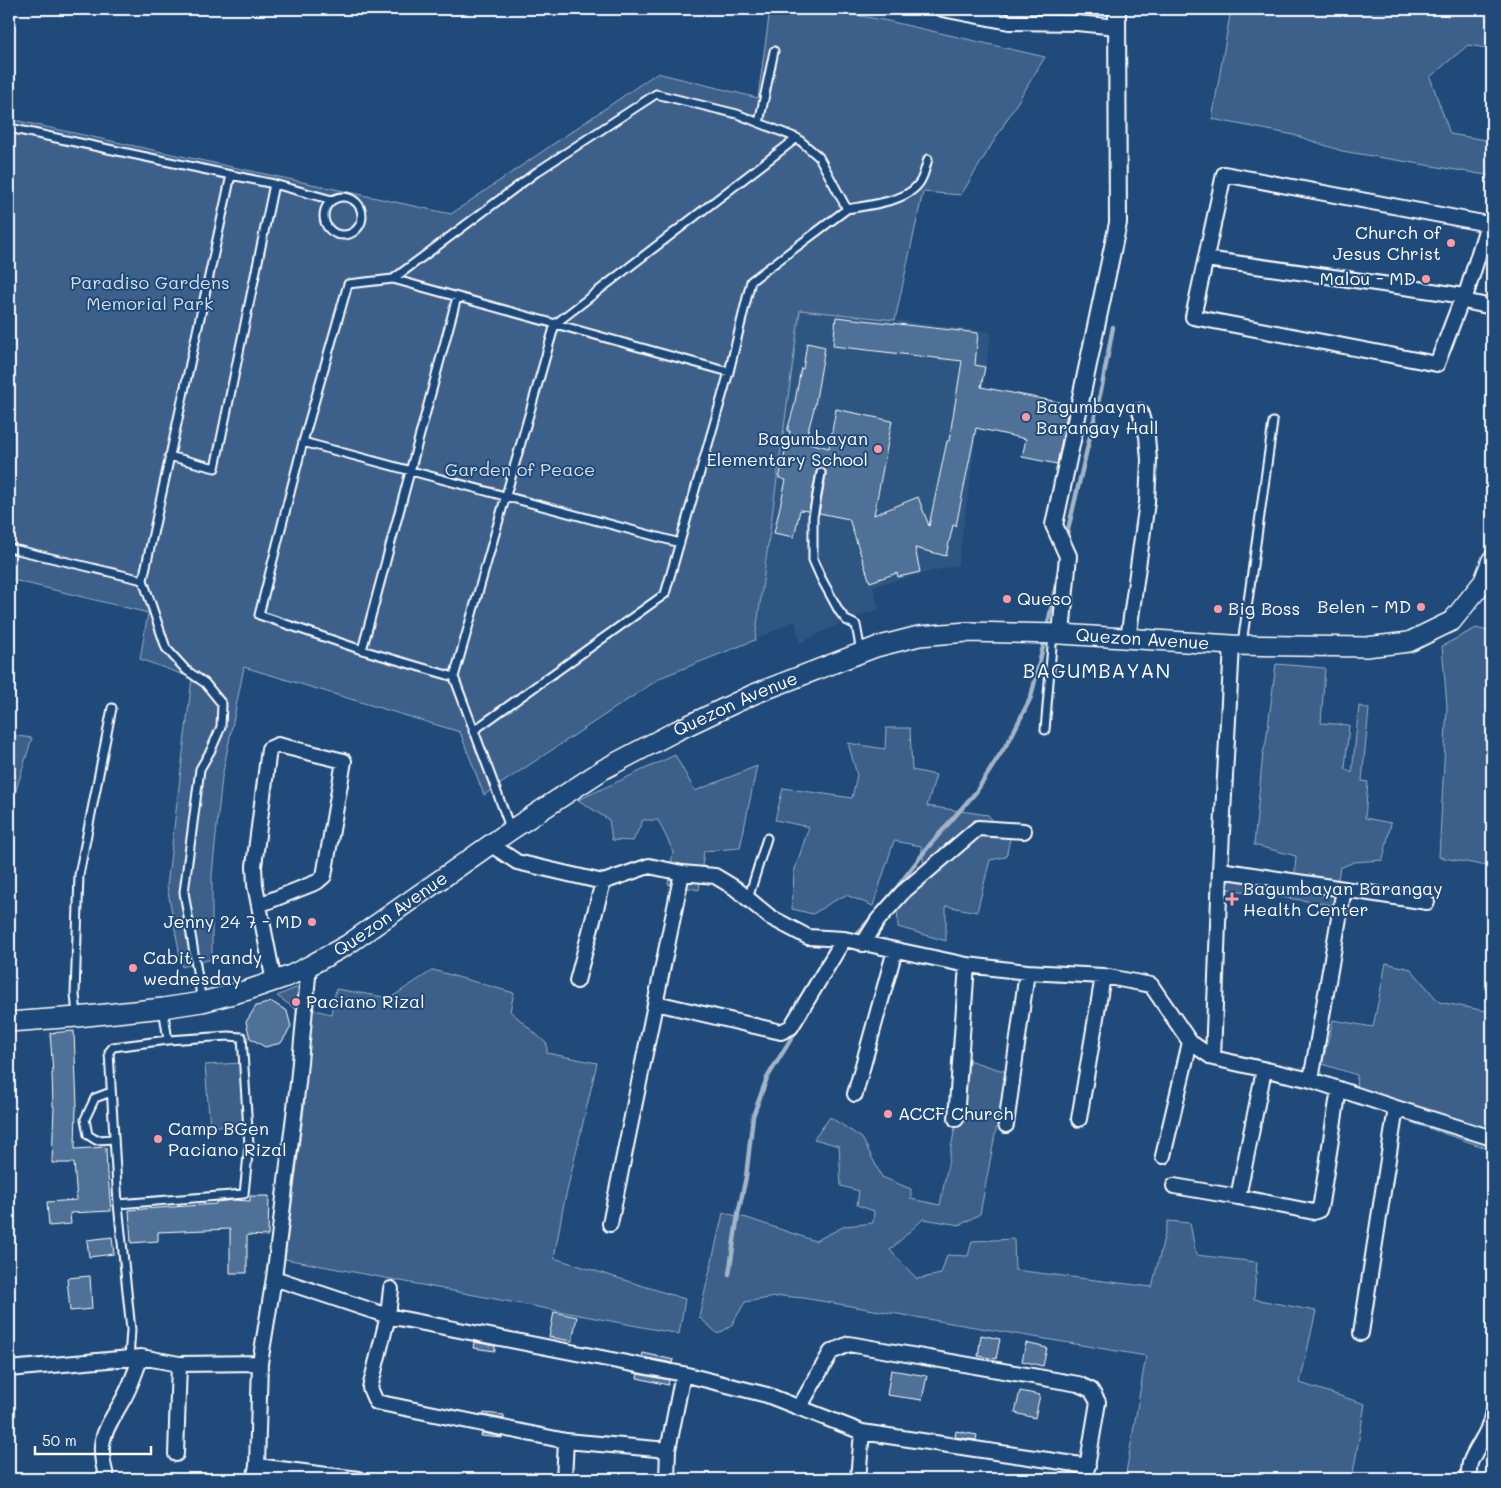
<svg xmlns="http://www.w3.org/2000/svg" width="1501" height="1488" viewBox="0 0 1501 1488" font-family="Mali,sans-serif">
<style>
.built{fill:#2e5683}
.green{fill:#3c618b;stroke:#9eb0c5}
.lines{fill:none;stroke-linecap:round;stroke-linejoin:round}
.stream{stroke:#a3b5c8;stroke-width:4.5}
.building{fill:#507197;stroke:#fff}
.service-casing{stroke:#fff;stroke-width:11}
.minor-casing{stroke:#fff;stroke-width:18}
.tertiary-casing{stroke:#fff;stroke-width:20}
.secondary-casing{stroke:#fff;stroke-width:22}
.service{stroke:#1f4a7a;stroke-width:7}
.minor{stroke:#1f4a7a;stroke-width:14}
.tertiary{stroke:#1f4a7a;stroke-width:16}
.secondary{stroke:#1f4a7a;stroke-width:19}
.poi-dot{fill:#ff9aa2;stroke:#1f4a7a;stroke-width:2}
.labels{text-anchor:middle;stroke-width:4;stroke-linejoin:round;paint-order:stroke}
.poi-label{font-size:18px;fill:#fff;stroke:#1f4a7a;text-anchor:start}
.park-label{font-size:18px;fill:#d8dfe8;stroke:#1f4a7a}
.street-label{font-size:18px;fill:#fff;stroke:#1f4a7a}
.quarter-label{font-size:20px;letter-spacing:1px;fill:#fff;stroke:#1f4a7a}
</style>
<rect width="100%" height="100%" fill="#1f4a7a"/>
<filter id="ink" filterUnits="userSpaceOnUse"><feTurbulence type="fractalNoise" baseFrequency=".02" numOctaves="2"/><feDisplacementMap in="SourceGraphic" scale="10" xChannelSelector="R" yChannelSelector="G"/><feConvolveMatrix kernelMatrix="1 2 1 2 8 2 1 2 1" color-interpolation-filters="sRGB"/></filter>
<g filter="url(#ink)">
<path class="built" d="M 800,310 L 895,320 L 991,332 L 958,565 L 873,586 L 879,609 L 842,622 L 800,643 L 795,621 L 755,640 Z"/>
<path class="green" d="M 770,9 L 824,9 L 888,21 L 1045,57 L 961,195 L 923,192 L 895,320 L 800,310 L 755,640 L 662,677 L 484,795 L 460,732 L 244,667 L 222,777 L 212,875 L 212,959 L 182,967 L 167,886 L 192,678 L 140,659 L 148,613 L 9,579 L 9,119 L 451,214 L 657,73 L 758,98 Z
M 1231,9 L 1492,9 L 1492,49 L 1468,45 L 1430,77 L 1450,134 L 1492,141 L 1492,176 L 1342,151 L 1294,135 L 1212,119 Z
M 1476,628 L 1492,632 L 1492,867 L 1439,857 L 1447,706 L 1442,646 Z
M 1276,664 L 1325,668 L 1321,723 L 1349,725 L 1345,769 L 1352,773 L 1359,706 L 1369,709 L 1362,781 L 1368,782 L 1365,818 L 1391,823 L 1383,860 L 1354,862 L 1340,868 L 1333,905 L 1228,889 L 1226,875 L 1294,885 L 1296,856 L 1254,845 L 1263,753 L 1266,742 Z
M 886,728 L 910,728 L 912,770 L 936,775 L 927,806 L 988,815 L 1010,839 L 1006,857 L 990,860 L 977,912 L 946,906 L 946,941 L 898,927 L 897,903 L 924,865 L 921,846 L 894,841 L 873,906 L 846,895 L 832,902 L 813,914 L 792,909 L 794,872 L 809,827 L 775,820 L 783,788 L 852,798 L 857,775 L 848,743 L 885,749 Z
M 9,735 L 32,738 L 10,810 L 9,809 Z
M 675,755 L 695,791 L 757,766 L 740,848 L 704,851 L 699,890 L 668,884 L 673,851 L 658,820 L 643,820 L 633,841 L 612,840 L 609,820 L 578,800 Z
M 1386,963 L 1411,969 L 1439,1002 L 1492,1012 L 1492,1150 L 1355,1103 L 1357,1075 L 1322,1064 L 1333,1020 L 1373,1027 Z
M 433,970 L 514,993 L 510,1011 L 547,1044 L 547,1053 L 597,1063 L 563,1208 L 554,1258 L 685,1299 L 679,1334 L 285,1259 L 305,1101 L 302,1096 L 311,1009 L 331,1014 L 336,989 L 390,998 Z
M 300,986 L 297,1010 L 277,996 Z
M 968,1060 L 1007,1072 L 980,1214 L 960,1225 L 923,1219 L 890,1250 L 917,1279 L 941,1274 L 947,1255 L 968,1256 L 972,1241 L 1014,1239 L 1015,1270 L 1152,1287 L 1168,1221 L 1190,1223 L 1196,1255 L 1257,1262 L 1254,1299 L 1316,1311 L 1300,1383 L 1365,1404 L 1352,1479 L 1125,1479 L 1146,1356 L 803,1298 L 782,1296 L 745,1302 L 731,1326 L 718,1334 L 699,1317 L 723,1213 L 747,1218 L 815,1241 L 845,1226 L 873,1223 L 874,1211 L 857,1205 L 859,1191 L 841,1186 L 839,1146 L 814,1139 L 830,1117 L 862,1138 L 882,1177 L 911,1189 L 911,1199 L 940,1205 Z
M 241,1063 L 246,1124 L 210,1127 L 205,1065 Z"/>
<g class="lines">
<path class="stream" d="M 1066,538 L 1102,386 L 1113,327
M 1047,629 L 1059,570
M 854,938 L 895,890 L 928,847 L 976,792 L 1010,739 L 1031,697 L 1045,639
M 729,1274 L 738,1214 L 746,1177 L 753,1116 L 767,1078 L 797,1029"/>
</g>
<path class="building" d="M 836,317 L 978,333 L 975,365 L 985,367 L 981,387 L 1069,404 L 1057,464 L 1022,457 L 1026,439 L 976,428 L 956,526 L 953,525 L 946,556 L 915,548 L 920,572 L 898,577 L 897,573 L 870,582 L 849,519 L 819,513 L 826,474 L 826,471 L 822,468 L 819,468 L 816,472 L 809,511 L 800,510 L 794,537 L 774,533 L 786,480 L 779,478 L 790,431 L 787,431 L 794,407 L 801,368 L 803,369 L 807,343 L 825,347 L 815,405 L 805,442 L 829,448 L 836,409 L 892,421 L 874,515 L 918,497 L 929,526 L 947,441 L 949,441 L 962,361 L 833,346 Z
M 272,1002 L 287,1011 L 291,1027 L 281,1043 L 265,1047 L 250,1038 L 246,1022 L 256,1006 Z
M 74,1031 L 77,1106 L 76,1106 L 75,1149 L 106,1147 L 107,1175 L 108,1175 L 111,1211 L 70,1213 L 71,1224 L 49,1226 L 47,1202 L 77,1200 L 74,1163 L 52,1163 L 54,1106 L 53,1106 L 52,1073 L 53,1073 L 50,1033 Z
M 250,1196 L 269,1196 L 268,1236 L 247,1235 L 247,1273 L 230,1273 L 230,1229 L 158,1232 L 158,1241 L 131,1243 L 129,1210 L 216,1204 L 216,1202 L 233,1200 L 250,1201 Z
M 112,1237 L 114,1254 L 89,1257 L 87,1240 Z
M 90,1276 L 92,1309 L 70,1311 L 67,1278 Z
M 554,1312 L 577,1317 L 572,1341 L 549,1337 Z
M 981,1335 L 1000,1339 L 996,1359 L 978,1356 Z
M 474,1342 L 495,1346 L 495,1351 L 473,1348 Z
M 1026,1343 L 1047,1348 L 1043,1366 L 1022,1361 Z
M 643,1353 L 674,1360 L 673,1363 L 642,1357 Z
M 891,1370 L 927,1376 L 922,1400 L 887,1395 Z
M 638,1374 L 669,1380 L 668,1385 L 637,1378 Z
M 1020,1391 L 1040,1395 L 1035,1418 L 1015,1413 Z
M 484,1413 L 504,1415 L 504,1419 L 483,1415 Z
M 956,1431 L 977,1435 L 976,1440 L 955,1437 Z
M 482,1433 L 502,1437 L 502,1438 L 481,1436 Z"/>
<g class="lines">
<g class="service-casing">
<path id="service" d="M 759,123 L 774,51
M 9,128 L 231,175 L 143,580
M 274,184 L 332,200
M324 216a19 19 0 1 1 38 0a19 19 0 1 1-38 0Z
M 847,209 C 869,205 912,202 922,178 C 925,172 926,165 928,159
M 393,279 L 729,372
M 303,442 L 680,543
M 169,456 L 215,468 L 274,184 L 231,175
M 821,473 L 813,517 L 813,560 L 821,578 L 839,611 L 846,620 L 856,625 L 861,652
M 9,548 L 143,580 L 166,648 L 186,670 L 205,683 L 222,704 L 221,727 L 211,750 L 200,769 L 184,892 L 202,1002
M 1242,644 L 1273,422
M 362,650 L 457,297
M 454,677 L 555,324 L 797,138
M 1045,730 L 1053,634
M 473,731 L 665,594 L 729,372 L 751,281 L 847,209 L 819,157 L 797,138 L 737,114 L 656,94 L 538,171 L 393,279 L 348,284 L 303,442 L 259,615 L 362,650 L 454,677 L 511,830
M 748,899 L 767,838
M 163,1008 L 168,1040
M 77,1016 L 75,994 L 79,875 L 112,708
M 111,1092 L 95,1098 L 85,1119 L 88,1135 L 96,1140 L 114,1139
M 118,1204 L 244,1194 L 249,1145 L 242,1037 L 228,1036 L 168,1040 L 113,1047 L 109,1052 L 118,1204 L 131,1330 L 129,1358"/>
</g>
<g class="minor-casing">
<path id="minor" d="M 942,9 L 1009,22 L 1077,23 L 1117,27
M 1206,259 L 1439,292 L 1463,296 L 1464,301 L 1492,307
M 1463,296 L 1437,364 L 1193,317 L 1224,174 L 1488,224 L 1464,301
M 1128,639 L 1147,502 L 1149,460 L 1147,436 L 1140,411
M 490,844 L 517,862 L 603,882 L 649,866 L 682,873 L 715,876 L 735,888 L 770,917 L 808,937 L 844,939 L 967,965 L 1027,972 L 1103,976 L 1151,985 L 1190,1042 L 1213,1058 L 1311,1080 L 1396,1108 L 1492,1138
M 1220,870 L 1344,889 L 1311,1080
M 1344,889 L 1427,902
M 259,905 L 317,882 L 324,876 L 344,761 L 278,745 L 269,749 L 254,866 L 255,885 L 274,982
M 863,944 L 878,920 L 903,892 L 978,828 L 1024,831
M 577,981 L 603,882
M 656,1003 L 781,1032 L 791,1027 L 844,939
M 1213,1058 L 1220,870 L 1232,645
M 1264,1070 L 1238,1197 L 1314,1212 L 1319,1210 L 1321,1203 L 1339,1089
M 855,1094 L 895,950
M 956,1119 L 967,965
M 1079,1119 L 1103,976
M 1006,1125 L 1027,972
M 1163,1156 L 1190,1042
M 1174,1186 L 1238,1197
M 610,1224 L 682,873
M 274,1278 L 388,1316 L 683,1374 L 767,1395 L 862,1432 L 1088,1466
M 391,1289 L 388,1316 L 370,1388 L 376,1402 L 566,1441 L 668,1450
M 1361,1333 L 1396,1108
M 9,1369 L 141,1357 L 179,1364 L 260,1363
M 799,1408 L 831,1352 L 849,1344 L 1078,1384 L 1091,1390 L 1098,1402 L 1085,1479
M 176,1454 L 179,1364
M 257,1466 L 358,1479
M 107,1479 C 96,1442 103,1434 121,1403 C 130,1389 135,1372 141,1357
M 254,1479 L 257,1466 L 260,1363 L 274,1278 L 298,1083 L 309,966
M 564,1479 L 566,1441
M 667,1479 L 668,1450 L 683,1374
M 858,1479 L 862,1432
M 1468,1479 C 1469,1474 1469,1468 1470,1463 C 1476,1446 1490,1433 1492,1415"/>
</g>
<g class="tertiary-casing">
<path id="tertiary" d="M 1061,634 L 1068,556 L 1054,525 L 1118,223 L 1117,9"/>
</g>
<g class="secondary-casing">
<g id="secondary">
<path id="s1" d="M 9,1022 L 77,1017 L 163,1008 L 202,1002 L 248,990 L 289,976 L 309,966 L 347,945 L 511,830 L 604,769 L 676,731 L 754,694 L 876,647 L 919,636 L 967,632 L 1061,634 L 1232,645 L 1366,647 L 1409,642 L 1452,621 L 1484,581 L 1492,560"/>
</g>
</g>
<use href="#service" class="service"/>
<use href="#minor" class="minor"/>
<use href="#tertiary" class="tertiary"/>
<use href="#secondary" class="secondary"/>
</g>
</g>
<g class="poi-dot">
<circle cx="1451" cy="243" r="5"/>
<circle cx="1426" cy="279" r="5"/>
<circle cx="1026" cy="417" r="5"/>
<circle cx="878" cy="449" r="5"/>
<circle cx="1007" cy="599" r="5"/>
<circle cx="1421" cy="607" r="5"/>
<circle cx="1218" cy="609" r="5"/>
<path d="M1229.5 891.5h5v5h5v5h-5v5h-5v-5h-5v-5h5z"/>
<circle cx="312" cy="922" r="5"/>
<circle cx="133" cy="968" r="5"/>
<circle cx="296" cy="1002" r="5"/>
<circle cx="888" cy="1114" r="5"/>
<circle cx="158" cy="1139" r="5"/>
</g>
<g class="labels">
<g class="poi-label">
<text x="1441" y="239" text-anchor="end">Church of<tspan x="1441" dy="21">Jesus Christ</tspan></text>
<text x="1416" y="285" text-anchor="end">Malou - MD</text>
<text x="1036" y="413">Bagumbayan<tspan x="1036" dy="21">Barangay Hall</tspan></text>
<text x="868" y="445" text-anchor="end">Bagumbayan<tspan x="868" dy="21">Elementary School</tspan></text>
<text x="1017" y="605">Queso</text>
<text x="1411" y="613" text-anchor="end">Belen - MD</text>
<text x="1228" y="615">Big Boss</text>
<text x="1243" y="895">Bagumbayan Barangay<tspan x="1243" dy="21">Health Center</tspan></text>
<text x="302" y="928" text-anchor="end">Jenny 24 7 - MD</text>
<text x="143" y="964">Cabit - randy<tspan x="143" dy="21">wednesday</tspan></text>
<text x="306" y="1008">Paciano Rizal</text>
<text x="898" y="1120">ACCF Church</text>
<text x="168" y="1135">Camp BGen<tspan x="168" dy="21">Paciano Rizal</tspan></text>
</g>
<g class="park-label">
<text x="150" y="289">Paradiso Gardens<tspan x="150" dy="21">Memorial Park</tspan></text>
<text x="520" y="476">Garden of Peace</text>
</g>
<g class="street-label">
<text dy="6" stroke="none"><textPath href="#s1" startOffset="1229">Quezon Avenue</textPath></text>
<text dy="6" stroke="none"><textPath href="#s1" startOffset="809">Quezon Avenue</textPath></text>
<text dy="6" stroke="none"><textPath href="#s1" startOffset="404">Quezon Avenue</textPath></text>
</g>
<g class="quarter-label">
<text x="1097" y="678">BAGUMBAYAN</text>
</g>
</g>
<rect width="1501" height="1488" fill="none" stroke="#1f4a7a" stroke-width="30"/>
<rect x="15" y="15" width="1471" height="1458" fill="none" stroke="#fff" stroke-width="2" filter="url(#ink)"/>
<path d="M35 1446v8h116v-8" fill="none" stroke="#ffffff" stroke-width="2.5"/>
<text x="42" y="1446" font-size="15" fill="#ffffff" stroke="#1f4a7a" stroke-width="4" paint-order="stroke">50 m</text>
</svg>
